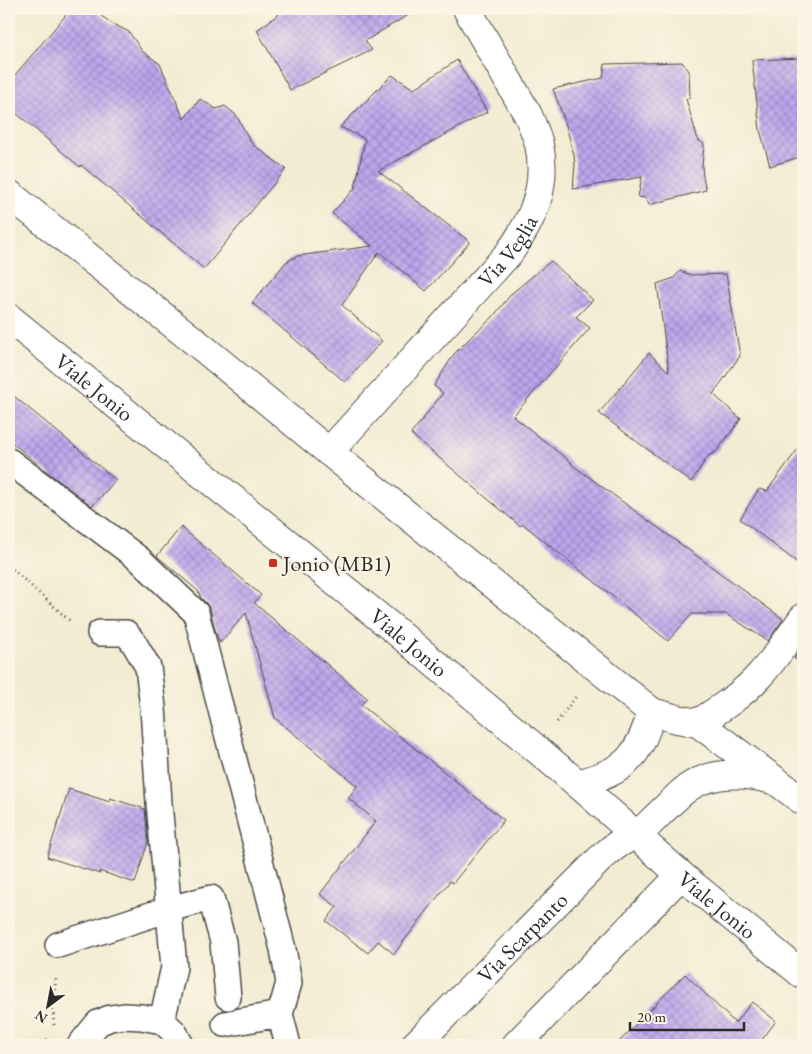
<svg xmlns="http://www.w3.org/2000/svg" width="812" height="1054" viewBox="0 0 812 1054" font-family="'EB Garamond',serif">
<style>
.building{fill:url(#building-cross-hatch)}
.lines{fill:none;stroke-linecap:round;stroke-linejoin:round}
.pedestrian-casing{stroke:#494844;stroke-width:28}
.minor-casing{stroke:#494844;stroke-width:30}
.primary-casing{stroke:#494844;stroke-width:30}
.path{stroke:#494844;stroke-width:3;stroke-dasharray:1 4;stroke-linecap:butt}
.pedestrian{stroke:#fff;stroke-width:25}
.minor{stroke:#fff;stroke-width:28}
.primary{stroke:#fff;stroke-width:28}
.poi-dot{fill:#c8321e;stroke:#fcf5e5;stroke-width:2}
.labels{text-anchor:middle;stroke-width:4;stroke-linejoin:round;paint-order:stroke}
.street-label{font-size:22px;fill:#2b2b2b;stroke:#fcf5e5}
.poi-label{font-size:22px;fill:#2b2b2b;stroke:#fcf5e5;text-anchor:start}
</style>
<defs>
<pattern id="building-cross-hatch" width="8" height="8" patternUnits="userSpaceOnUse" patternTransform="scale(1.25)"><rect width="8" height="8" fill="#bea6ee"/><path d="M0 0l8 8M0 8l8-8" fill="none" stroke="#9b87c1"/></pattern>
</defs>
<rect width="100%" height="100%" fill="#fcf5e5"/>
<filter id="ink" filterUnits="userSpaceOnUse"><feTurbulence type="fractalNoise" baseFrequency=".02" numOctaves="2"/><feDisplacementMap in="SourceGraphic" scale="10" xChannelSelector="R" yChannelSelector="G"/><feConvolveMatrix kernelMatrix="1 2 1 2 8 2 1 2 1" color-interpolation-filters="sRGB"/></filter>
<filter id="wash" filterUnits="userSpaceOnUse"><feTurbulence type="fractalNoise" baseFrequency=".0096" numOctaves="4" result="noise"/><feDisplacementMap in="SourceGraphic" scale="20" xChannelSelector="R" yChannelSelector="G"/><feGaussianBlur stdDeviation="1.12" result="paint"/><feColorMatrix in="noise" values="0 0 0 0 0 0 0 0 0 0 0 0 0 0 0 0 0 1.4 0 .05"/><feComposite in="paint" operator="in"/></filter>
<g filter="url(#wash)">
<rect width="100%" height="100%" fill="#f3ecd3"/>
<g id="blocks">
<path class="building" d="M 71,9 L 92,9 L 111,23 L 129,32 L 142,51 L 160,64 L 184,119 L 200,99 L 216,109 L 225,106 L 236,115 L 252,144 L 286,169 L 204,269 L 81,165 L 80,167 L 9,107 L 9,82 Z
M 286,9 L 418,9 L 365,41 L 372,50 L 290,90 L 257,30 Z
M 803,58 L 803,156 L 770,166 L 760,130 L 752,60 Z
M 457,60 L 487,112 L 378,171 L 470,242 L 426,291 L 379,252 L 342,305 L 382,341 L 345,382 L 252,303 L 286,262 L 297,256 L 372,246 L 332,213 L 355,188 L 365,139 L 340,127 L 392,75 L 414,89 Z
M 682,62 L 689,71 L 690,98 L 686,99 L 698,140 L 704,144 L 702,166 L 703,177 L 706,190 L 649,205 L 646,198 L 638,197 L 642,177 L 573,189 L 575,165 L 574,155 L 565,122 L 553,89 L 603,78 L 605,64 Z
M 551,261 L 593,300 L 576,317 L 590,328 L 513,416 L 572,463 L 571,464 L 783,619 L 768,641 L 726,614 L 692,614 L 668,641 L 523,524 L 520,526 L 411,434 L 443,393 L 434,386 L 454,354 L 474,334 L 492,318 L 512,293 Z
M 680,271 L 691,275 L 726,274 L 740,356 L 713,394 L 741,419 L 716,452 L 708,456 L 691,482 L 599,413 L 649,353 L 669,372 L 657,284 L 674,278 Z
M 9,392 L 116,480 L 92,506 L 51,475 L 9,440 Z
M 803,442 L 803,567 L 740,519 L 759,489 L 767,491 Z
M 181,527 L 261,595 L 254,603 L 367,698 L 361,705 L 504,820 L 453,883 L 450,881 L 394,954 L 378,941 L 368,953 L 326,921 L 337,907 L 320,894 L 376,821 L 348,798 L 357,786 L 275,718 L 246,613 L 220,643 L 216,633 L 210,609 L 206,603 L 201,598 L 198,591 L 157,556 Z
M 803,645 L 803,653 L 798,661 L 794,658 Z
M 69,789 L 110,802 L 110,798 L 145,809 L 148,842 L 135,883 L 99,871 L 100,874 L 47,857 Z
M 685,974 L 735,1023 L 752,1002 L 776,1021 L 758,1045 L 616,1045 Z"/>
</g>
</g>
<g filter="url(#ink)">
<use href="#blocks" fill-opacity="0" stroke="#494844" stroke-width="1"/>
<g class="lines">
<g class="pedestrian-casing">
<path id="pedestrian" d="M 9,461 L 139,559 L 196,613 L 283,949 L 289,983 L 280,1014 L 225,1024
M 100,633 L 126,633 L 134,643 L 148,667 L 153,707 L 159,803 L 174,967 L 162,1021
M 58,945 L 169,909 L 211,898 L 223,942 L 228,997
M 280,1014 L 288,1045
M 80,1045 L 98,1023 L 110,1018 L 124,1016 L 142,1017 L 162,1021 L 174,1032 L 181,1045"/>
</g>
<g class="minor-casing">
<g id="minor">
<path id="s1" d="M 329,452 L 509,253 C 533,220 548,187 539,144 C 536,134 532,124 528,115 L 467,9"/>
<path d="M 698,723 C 720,709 742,695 759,676 C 776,658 789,637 803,618"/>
<path d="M 578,784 C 626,770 637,760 652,712"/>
<path id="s2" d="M 415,1045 L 600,859 C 608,852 615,845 625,840 C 628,838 632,838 635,836 C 640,833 643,829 647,826 C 657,816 667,806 678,796 C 704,770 743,771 776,781"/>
<path d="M 516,1045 L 681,875"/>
</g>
</g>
<g class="primary-casing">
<g id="primary">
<path d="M 9,194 L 203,348 L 329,452 L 652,712 L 677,719 L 698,723 L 803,801"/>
<path id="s3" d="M 9,318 L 396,631 L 578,784 L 681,875 L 803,975"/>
</g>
</g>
<path class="path" d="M 9,566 L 70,621
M 557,722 L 577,695
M 54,1025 L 53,1014 L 56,976
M 38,1045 L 48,1039"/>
<use href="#pedestrian" class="pedestrian"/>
<use href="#minor" class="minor"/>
<use href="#primary" class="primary"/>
</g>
</g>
<rect class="poi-dot" x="268" y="558" width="10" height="10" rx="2.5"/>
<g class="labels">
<g class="street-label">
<text dy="8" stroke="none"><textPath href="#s1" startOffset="269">Via Veglia</textPath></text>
<text dy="8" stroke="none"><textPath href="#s3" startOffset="110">Viale Jonio</textPath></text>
<text dy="8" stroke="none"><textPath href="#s3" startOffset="515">Viale Jonio</textPath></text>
<text dy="8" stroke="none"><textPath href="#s3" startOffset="920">Viale Jonio</textPath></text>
<text dy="8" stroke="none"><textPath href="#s2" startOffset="152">Via Scarpanto</textPath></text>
</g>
<g class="poi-label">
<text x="283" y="571">Jonio (MB1)</text>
</g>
</g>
<rect width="812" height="1054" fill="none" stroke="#fcf5e5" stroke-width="30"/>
<g transform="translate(48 1006) rotate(212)" stroke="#fcf5e5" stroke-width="4" paint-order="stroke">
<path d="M0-4L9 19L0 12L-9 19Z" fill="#2b2b2b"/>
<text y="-8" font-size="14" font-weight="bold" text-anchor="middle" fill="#2b2b2b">N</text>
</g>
<path d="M630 1022v8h114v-8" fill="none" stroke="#2b2b2b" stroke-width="2.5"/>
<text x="637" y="1022" font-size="15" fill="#2b2b2b" stroke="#fcf5e5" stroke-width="4" paint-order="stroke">20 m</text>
</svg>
